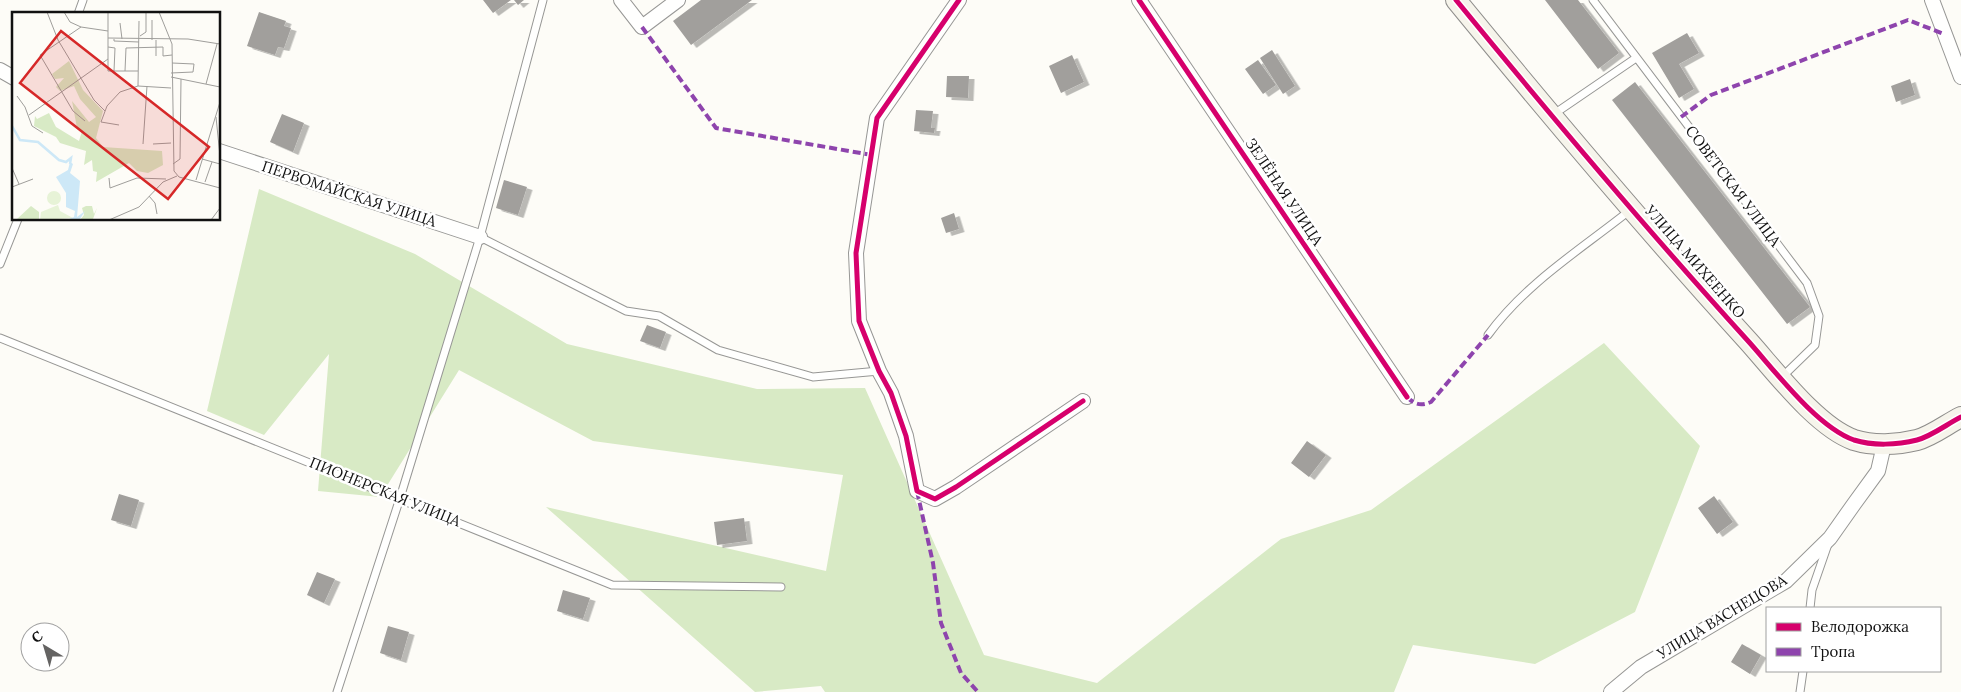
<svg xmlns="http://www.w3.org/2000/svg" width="1961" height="692" viewBox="0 0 1961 692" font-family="Lora,serif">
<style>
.forest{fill:#d8eac5}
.building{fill:#a19f9c;filter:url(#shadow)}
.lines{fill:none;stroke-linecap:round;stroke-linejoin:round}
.lane-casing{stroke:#979795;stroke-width:9}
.street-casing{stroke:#979795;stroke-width:16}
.secondary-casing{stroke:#8e8d8b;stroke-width:22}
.lane{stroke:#fffffe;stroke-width:7}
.street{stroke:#fffffe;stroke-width:14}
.secondary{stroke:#f6f4eb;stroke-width:20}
.quiet{stroke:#8e44ad;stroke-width:4;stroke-dasharray:8 4;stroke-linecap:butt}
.cycleway-casing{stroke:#fff;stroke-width:8}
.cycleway{stroke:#d6006c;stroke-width:5}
.labels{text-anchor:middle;stroke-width:5;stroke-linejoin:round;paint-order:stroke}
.street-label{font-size:15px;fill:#111;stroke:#fff}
.inset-river{fill:none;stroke:#cde8f7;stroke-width:2.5}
.inset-road{fill:none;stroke:#9f9e9b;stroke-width:1}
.view{fill:#d62828;fill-opacity:0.15;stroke:#d62828;stroke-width:2.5}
.inset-edge{fill:none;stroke:#111;stroke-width:2.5}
</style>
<defs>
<filter id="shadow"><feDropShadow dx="5.5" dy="3" stdDeviation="0" flood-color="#0004"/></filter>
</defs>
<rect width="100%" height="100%" fill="#fdfcf7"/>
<path class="forest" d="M 259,189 L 415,254 L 567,344 L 757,389 L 865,388 L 984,655 L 1097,683 L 1281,539 L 1371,510 L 1604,343 L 1700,446 L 1635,612 L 1535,664 L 1413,645 L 1394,692 L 825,692 L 821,686 L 755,692 L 546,507 L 826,571 L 843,475 L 593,441 L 459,370 L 380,497 L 318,491 L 329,354 L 264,435 L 207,411 Z"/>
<path class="building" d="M 483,0 L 511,0 L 493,13 Z
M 514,0 L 524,0 L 518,5 Z
M 701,0 L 752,0 L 691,45 L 673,21 Z
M 1545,0 L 1578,0 L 1619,53 L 1598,69 Z
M 259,12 L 286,21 L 284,26 L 291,28 L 284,48 L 278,47 L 275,55 L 247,46 Z
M 1687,33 L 1699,53 L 1679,64 L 1694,89 L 1679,98 L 1652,53 Z
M 1272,50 L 1295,86 L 1283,94 L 1260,58 Z
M 1072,55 L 1084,82 L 1061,93 L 1049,66 Z
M 1258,60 L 1276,85 L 1263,94 L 1245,69 Z
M 947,76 L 969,76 L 968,98 L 946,97 Z
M 1910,79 L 1915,95 L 1896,102 L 1891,86 Z
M 1635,82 L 1810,307 L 1787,324 L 1612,100 Z
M 916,110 L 933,111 L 931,128 L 935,128 L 934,133 L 914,131 Z
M 282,114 L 304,123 L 293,152 L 270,142 Z
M 504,180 L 527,187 L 518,215 L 496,208 Z
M 954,213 L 959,229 L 946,233 L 941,218 Z
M 647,325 L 666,332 L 660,348 L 640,341 Z
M 1307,441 L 1326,455 L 1309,477 L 1291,463 Z
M 119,494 L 139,500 L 131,526 L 111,520 Z
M 1714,496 L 1733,522 L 1717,534 L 1698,508 Z
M 744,518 L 747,541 L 717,545 L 714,522 Z
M 317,572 L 335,579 L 324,603 L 307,595 Z
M 563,590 L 590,598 L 583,619 L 557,611 Z
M 388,626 L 409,632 L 401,660 L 380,653 Z
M 1742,644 L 1761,655 L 1750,674 L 1731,662 Z"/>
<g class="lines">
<g class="lane-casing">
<path id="lane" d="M 1593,0 L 1807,283 L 1819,316 L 1815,345 L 1782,377
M 78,14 L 83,0
M 1554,114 L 1636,58
M 480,237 L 626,311 L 659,316 L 718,350 L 813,377 L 879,371
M 0,264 L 18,219
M 1488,335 C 1526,283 1580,250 1629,211
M 0,338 L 612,585 L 781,587
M 1810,608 L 1812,590 L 1828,544
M 337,692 L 400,498 L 480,237 L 543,0
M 1800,692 L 1803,671"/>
</g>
<g class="street-casing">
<path id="street" d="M 621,0 L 642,27 L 678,0
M 959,0 L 877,118 L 856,253 L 859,321 L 879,371 L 891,393 L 906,436 L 917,491 L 935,499 L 956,487 L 1083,401
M 1139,0 L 1407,397
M 1932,0 L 1961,77
M 0,70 L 14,78
M 219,151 L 480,237
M 1611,692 L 1641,667 L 1786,581 L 1830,538 L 1854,504 L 1878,471 L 1884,445"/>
</g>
<g class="secondary-casing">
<path id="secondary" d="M 1456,0 C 1551,116 1648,231 1749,342 C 1775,371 1817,427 1854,440 C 1873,446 1897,445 1917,440 C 1932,436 1947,424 1961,417"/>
</g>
<use href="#lane" class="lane"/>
<use href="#street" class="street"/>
<use href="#secondary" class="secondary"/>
<path class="quiet" d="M 642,27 L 716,128 L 872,155
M 1681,117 L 1711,95 L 1908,20 L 1944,34
M 1407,397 C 1415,405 1421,406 1431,402 L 1488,335
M 917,491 L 933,563 L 941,623 L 961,673 L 978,692"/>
<g class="cycleway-casing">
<path id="cycleway" d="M 959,0 L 877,118 L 856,253 L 859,321 L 879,371 L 891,393 L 906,436 L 917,491 L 935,499 L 956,487 L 1083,401
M 1139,0 L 1407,397
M 1456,0 C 1551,116 1648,231 1749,342 C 1775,371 1817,427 1854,440 C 1873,446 1897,445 1917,440 C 1932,436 1947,424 1961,417"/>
</g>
<use href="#cycleway" class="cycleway"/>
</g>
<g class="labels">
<g class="street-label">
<text transform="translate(1733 186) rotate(53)" y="5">СОВЕТСКАЯ УЛИЦА</text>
<text transform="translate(1284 192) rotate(56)" y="5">ЗЕЛЁНАЯ УЛИЦА</text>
<text transform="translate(349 194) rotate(18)" y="5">ПЕРВОМАЙСКАЯ УЛИЦА</text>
<text transform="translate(1695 262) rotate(49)" y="5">УЛИЦА МИХЕЕНКО</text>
<text transform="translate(385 492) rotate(22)" y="5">ПИОНЕРСКАЯ УЛИЦА</text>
<text transform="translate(1722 617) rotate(-31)" y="5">УЛИЦА ВАСНЕЦОВА</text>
</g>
</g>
<g transform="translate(12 12)">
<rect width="208" height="208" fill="#fdfcf7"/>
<path d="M35 186a7 7 0 1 1 14 0a7 7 0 1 1-14 0ZM 46,193 L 48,199 L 61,206 L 28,208 L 29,200 Z" fill="#e7f3d7"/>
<path d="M 57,49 L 71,78 L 91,99 L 84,126 L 91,135 L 150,139 L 151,153 L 136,161 L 125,159 L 117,151 L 84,170 L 85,160 L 81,159 L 80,148 L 72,153 L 74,139 L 48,131 L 44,125 L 22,114 L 23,104 L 25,107 L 37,101 L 44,115 L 67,129 L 70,119 L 65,116 L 60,89 L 77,110 L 84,105 L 68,87 L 62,74 L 48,79 L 44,75 L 52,66 L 43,67 L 40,62 ZM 19,194 L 27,200 L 27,207 L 5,207 ZM 74,194 L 80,194 L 82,202 L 85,196 L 81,207 L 68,208 L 72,203 L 70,196 Z" fill="#d8eac5"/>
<path d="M 58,150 L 61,152 L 58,161 L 68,169 L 65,205 L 73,199 L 68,207 L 57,207 L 62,205 L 63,199 L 54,195 L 54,181 L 44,165 L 56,158 Z" fill="#cde8f7"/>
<path class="inset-river" d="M 0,114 L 8,128 L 26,130 L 47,148 L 54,150 L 59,146 L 58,152"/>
<path class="inset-road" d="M 35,0 L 46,28 L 82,88 L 93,99M 52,0 L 58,10 L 69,15 L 96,19M 96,0 L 96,59 L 126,59M 147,0 L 160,32 L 162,159 L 167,165 L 208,176M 140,8 L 140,28M 108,11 L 110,27M 69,15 L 28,43 L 61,99 L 73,109M 128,24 L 134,20 L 134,0M 96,26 L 176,27 L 208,32M 102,27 L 102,29 L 127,30M 96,35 L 103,36 L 102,59M 144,44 L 144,28M 113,59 L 114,36 L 151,35 L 151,44 L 160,43M 159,61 L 181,60 L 182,52 L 160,51M 159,65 L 208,75M 194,72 L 205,32M 126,74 L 127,9M 5,84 L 13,95 L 20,114 L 31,121M 17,103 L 96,47M 204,105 L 208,144M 107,113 L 89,110 L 95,94 L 108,80 L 126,74 L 159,76M 131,132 L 135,74M 141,132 L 159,131M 190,147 L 208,152M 161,152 L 168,147 L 169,67M 0,156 L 7,172M 97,166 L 98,176 L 125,166 L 154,167M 184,168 L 208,90M 193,170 L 200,150M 0,175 L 21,167M 137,184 L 143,191 L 145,202M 97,208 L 127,195 L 151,170 L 165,164M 199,208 L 208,196"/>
<path class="view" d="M 49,19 L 197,135 L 156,187 L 8,71 Z"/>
<rect width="208" height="208" class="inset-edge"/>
</g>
<rect x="1766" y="607" width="175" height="65" fill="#ffffff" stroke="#a0a0a0"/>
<rect x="1776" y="623" width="25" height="8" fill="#d6006c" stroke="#a0a0a0"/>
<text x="1811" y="632" font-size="15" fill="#111111">Велодорожка</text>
<rect x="1776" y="648" width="25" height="8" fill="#8e44ad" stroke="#a0a0a0"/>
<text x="1811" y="657" font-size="15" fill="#111111">Тропа</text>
<g transform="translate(45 647) rotate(322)"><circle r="24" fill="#ffffff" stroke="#a0a0a0"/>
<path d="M0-4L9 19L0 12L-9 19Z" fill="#646362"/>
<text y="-8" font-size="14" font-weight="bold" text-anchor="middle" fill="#111111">С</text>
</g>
</svg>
